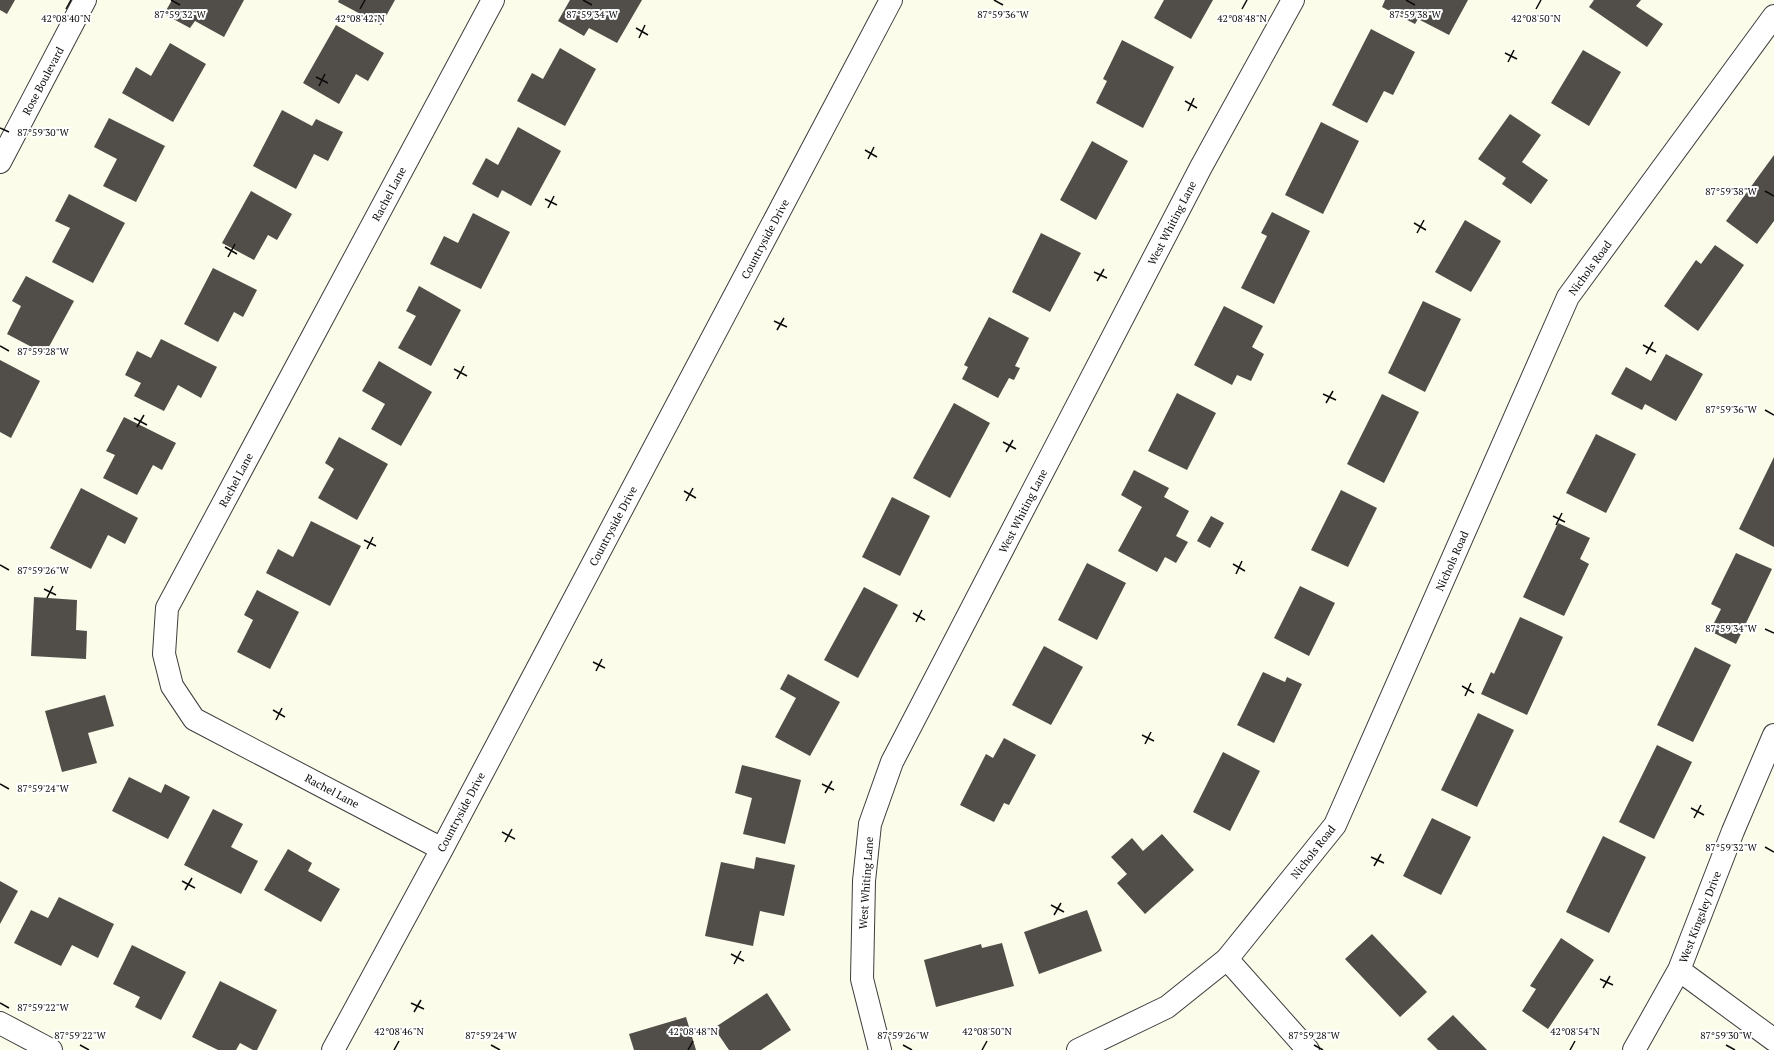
<svg xmlns="http://www.w3.org/2000/svg" width="1774" height="1050" viewBox="0 0 1774 1050" font-family="'PT Serif',serif">
<style>
.building{fill:#514d48}
.lines{fill:none;stroke-linecap:round;stroke-linejoin:round}
.minor-casing{stroke:#3d3d3d;stroke-width:24}
.tertiary-casing{stroke:#3d3d3d;stroke-width:24}
.minor{stroke:#fff;stroke-width:22}
.tertiary{stroke:#fff;stroke-width:22}
.ticks{fill:none;stroke:#0a0a0a;stroke-width:1.5}
.labels{text-anchor:middle;stroke-width:4;stroke-linejoin:round;paint-order:stroke}
.street-label{font-size:11px;fill:#0a0a0a;stroke:#fff}
.ticks-label{font-size:10px;text-anchor:middle;fill:#0a0a0a;stroke:#fff;stroke-width:4;stroke-linejoin:round;paint-order:stroke}
</style>
<rect width="100%" height="100%" fill="#fcfcea"/>
<path class="building" d="M 0,0 L 15,0 L 7,14 L 0,10 Z
M 172,0 L 244,0 L 224,37 L 195,21 L 190,28 L 164,14 Z
M 339,0 L 395,0 L 381,25 L 338,2 Z
M 570,0 L 642,0 L 617,43 L 589,28 L 584,36 L 558,21 Z
M 1164,0 L 1213,0 L 1191,39 L 1154,18 Z
M 1385,0 L 1468,0 L 1449,35 L 1418,19 L 1415,24 L 1382,7 Z
M 1594,0 L 1641,0 L 1636,6 L 1663,24 L 1647,47 L 1589,7 Z
M 336,25 L 384,53 L 368,81 L 356,74 L 339,104 L 303,83 Z
M 1371,29 L 1415,52 L 1393,95 L 1384,91 L 1367,123 L 1332,105 Z
M 1122,40 L 1174,67 L 1143,128 L 1096,103 L 1107,81 L 1103,79 Z
M 170,43 L 206,64 L 173,122 L 122,93 L 136,67 L 151,76 Z
M 560,48 L 596,69 L 565,126 L 517,101 L 532,73 L 543,79 Z
M 1583,50 L 1621,72 L 1589,126 L 1551,103 Z
M 282,110 L 312,126 L 316,119 L 343,132 L 328,161 L 314,154 L 296,189 L 253,166 Z
M 1510,114 L 1541,135 L 1522,162 L 1548,180 L 1531,204 L 1502,184 L 1506,178 L 1478,159 Z
M 109,118 L 165,146 L 136,202 L 103,186 L 117,159 L 94,147 Z
M 1321,122 L 1359,141 L 1323,214 L 1285,195 Z
M 518,127 L 561,151 L 531,206 L 502,190 L 498,198 L 472,184 L 486,158 L 498,165 Z
M 1092,141 L 1128,161 L 1096,220 L 1060,200 Z
M 1774,155 L 1774,221 L 1757,244 L 1726,221 Z
M 251,191 L 292,214 L 277,240 L 268,235 L 254,260 L 222,243 Z
M 69,194 L 125,223 L 93,283 L 52,262 L 70,228 L 55,221 Z
M 1272,212 L 1310,231 L 1274,304 L 1241,288 L 1267,236 L 1261,233 Z
M 473,213 L 510,232 L 481,289 L 430,264 L 444,236 L 458,243 Z
M 1465,220 L 1501,241 L 1471,292 L 1435,272 Z
M 1041,233 L 1081,253 L 1050,312 L 1012,292 Z
M 1715,245 L 1744,265 L 1698,331 L 1664,306 L 1696,260 L 1701,264 Z
M 213,268 L 257,290 L 243,317 L 234,312 L 218,342 L 184,324 Z
M 26,276 L 74,301 L 45,354 L 7,334 L 21,306 L 12,301 Z
M 419,286 L 461,310 L 431,366 L 398,348 L 416,316 L 406,311 Z
M 1423,301 L 1461,319 L 1425,392 L 1388,373 Z
M 1224,306 L 1263,326 L 1252,347 L 1264,354 L 1251,381 L 1237,375 L 1232,385 L 1194,365 Z
M 989,317 L 1029,338 L 1015,366 L 1020,368 L 1014,380 L 1009,378 L 998,398 L 962,379 L 968,367 L 964,365 Z
M 161,339 L 217,367 L 201,398 L 178,385 L 164,411 L 134,396 L 141,383 L 125,375 L 137,351 L 151,358 Z
M 1666,354 L 1703,374 L 1676,421 L 1645,404 L 1642,410 L 1611,394 L 1626,367 L 1651,381 Z
M 0,360 L 40,381 L 11,438 L 0,432 Z
M 379,361 L 432,392 L 401,446 L 371,429 L 385,404 L 362,391 Z
M 1177,393 L 1216,413 L 1187,470 L 1148,451 Z
M 1382,394 L 1419,412 L 1384,483 L 1347,464 Z
M 954,403 L 990,423 L 950,498 L 913,478 Z
M 124,417 L 176,443 L 162,470 L 153,465 L 137,495 L 103,478 L 115,455 L 106,451 Z
M 1596,434 L 1636,454 L 1606,513 L 1566,493 Z
M 339,437 L 388,464 L 357,520 L 318,498 L 334,469 L 325,463 Z
M 1774,457 L 1774,547 L 1739,529 Z
M 1134,470 L 1169,488 L 1164,497 L 1189,511 L 1176,536 L 1188,542 L 1176,563 L 1165,557 L 1157,572 L 1118,551 L 1142,507 L 1121,495 Z
M 81,488 L 138,518 L 125,544 L 108,535 L 91,569 L 50,548 Z
M 1341,490 L 1377,508 L 1348,567 L 1311,550 Z
M 892,497 L 930,516 L 900,576 L 862,557 Z
M 1211,516 L 1224,523 L 1210,548 L 1197,541 Z
M 311,521 L 361,546 L 330,606 L 266,573 L 278,549 L 293,557 Z
M 1558,523 L 1590,538 L 1580,559 L 1589,564 L 1564,616 L 1523,597 Z
M 1736,553 L 1772,569 L 1736,644 L 1710,631 L 1721,609 L 1711,604 Z
M 1087,563 L 1126,583 L 1097,640 L 1058,620 Z
M 1300,586 L 1335,603 L 1309,656 L 1274,638 Z
M 864,587 L 898,605 L 858,678 L 824,660 Z
M 257,590 L 299,612 L 270,669 L 237,652 L 253,620 L 244,615 Z
M 34,597 L 77,600 L 76,630 L 87,631 L 86,659 L 31,656 Z
M 1520,617 L 1563,637 L 1527,715 L 1481,694 L 1491,672 L 1494,674 Z
M 1044,646 L 1083,667 L 1051,725 L 1012,705 Z
M 1695,647 L 1731,665 L 1693,742 L 1657,725 Z
M 1263,672 L 1285,682 L 1287,677 L 1302,684 L 1274,743 L 1237,725 Z
M 788,674 L 840,702 L 810,756 L 775,737 L 796,698 L 780,689 Z
M 105,695 L 114,726 L 88,733 L 97,763 L 62,772 L 45,711 Z
M 1478,713 L 1514,730 L 1477,807 L 1441,790 Z
M 1004,738 L 1036,755 L 1009,805 L 1004,803 L 994,822 L 960,805 L 986,754 L 993,758 Z
M 1657,745 L 1692,762 L 1654,839 L 1619,822 Z
M 1223,752 L 1260,771 L 1230,831 L 1193,812 Z
M 742,765 L 801,780 L 785,844 L 743,834 L 752,798 L 735,793 Z
M 129,777 L 161,793 L 165,784 L 190,797 L 168,839 L 112,811 Z
M 213,809 L 243,824 L 231,847 L 258,861 L 241,894 L 184,865 Z
M 1432,818 L 1471,837 L 1441,895 L 1403,876 Z
M 1162,834 L 1194,870 L 1145,914 L 1117,883 L 1127,874 L 1111,857 L 1132,838 L 1143,851 Z
M 1603,836 L 1646,857 L 1609,933 L 1566,912 Z
M 288,849 L 312,863 L 308,871 L 340,889 L 321,922 L 264,890 Z
M 756,857 L 795,865 L 784,916 L 760,911 L 753,946 L 705,936 L 721,862 L 754,869 Z
M 0,881 L 18,891 L 0,924 Z
M 59,897 L 114,924 L 98,958 L 72,945 L 61,966 L 14,943 L 31,910 L 48,918 Z
M 1087,910 L 1102,951 L 1039,974 L 1024,932 Z
M 1372,934 L 1427,992 L 1400,1017 L 1345,959 Z
M 1561,938 L 1594,960 L 1548,1029 L 1522,1011 L 1536,989 L 1530,986 Z
M 1002,943 L 1014,986 L 936,1007 L 924,960 L 981,944 L 982,948 Z
M 132,945 L 186,972 L 161,1020 L 135,1007 L 140,997 L 113,984 Z
M 220,981 L 277,1010 L 257,1050 L 253,1050 L 240,1043 L 236,1050 L 218,1050 L 192,1037 Z
M 767,993 L 791,1030 L 761,1050 L 729,1050 L 714,1028 Z
M 1453,1015 L 1487,1050 L 1438,1050 L 1427,1039 Z
M 686,1017 L 696,1050 L 634,1050 L 629,1034 Z"/>
<g class="lines">
<g class="minor-casing">
<path id="minor" d="M 0,162 L 85,0
M 442,849 L 194,719 L 172,686 L 164,654 L 167,608 L 493,0
M 1227,959 L 1308,1050
M 1679,970 L 1774,1040
M 0,1023 L 51,1050
M 333,1050 L 442,849 L 891,0
M 880,1050 L 862,979 L 864,881 L 870,824 L 892,762 L 1201,167 L 1293,0
M 1634,1050 L 1679,970 L 1733,831 L 1774,735"/>
</g>
<g class="tertiary-casing">
<path id="tertiary" d="M 1078,1050 L 1167,1007 L 1227,959 L 1335,825 L 1568,297 L 1774,16"/>
</g>
<use href="#minor" class="minor"/>
<use href="#tertiary" class="tertiary"/>
</g>
<path class="ticks" d="M 171,0 L 180,5M 583,0 L 592,5M 994,0 L 1003,5M 1406,0 L 1415,5M 66,9 L 71,0M 360,9 L 365,0M 1242,9 L 1247,0M 1536,9 L 1541,0M 636,28 L 648,35M 639,38 L 645,25M 1505,53 L 1517,59M 1508,62 L 1514,50M 316,77 L 328,83M 319,86 L 325,74M 1185,101 L 1197,108M 1188,111 L 1194,98M 0,128 L 9,132M 865,150 L 877,157M 868,159 L 874,147M 1765,191 L 1774,196M 545,199 L 557,205M 548,208 L 554,196M 1414,223 L 1426,230M 1417,233 L 1424,220M 225,247 L 237,254M 228,257 L 235,244M 1094,272 L 1107,278M 1097,281 L 1104,269M 774,321 L 787,327M 777,330 L 784,318M 1643,345 L 1656,352M 0,346 L 9,351M 1646,354 L 1653,342M 454,369 L 467,376M 457,379 L 464,366M 1323,394 L 1336,400M 1326,403 L 1333,391M 1765,410 L 1774,415M 134,418 L 147,425M 137,427 L 144,415M 1003,442 L 1016,449M 1006,452 L 1013,440M 684,491 L 696,498M 686,501 L 693,488M 1553,516 L 1565,522M 1556,525 L 1562,513M 364,540 L 376,546M 367,549 L 373,537M 1233,564 L 1245,571M 0,565 L 9,570M 1236,574 L 1242,561M 44,589 L 56,595M 47,598 L 53,586M 913,613 L 925,620M 916,622 L 922,610M 1765,629 L 1774,633M 593,662 L 605,668M 596,671 L 602,659M 1462,686 L 1474,693M 1465,696 L 1471,683M 273,710 L 285,717M 276,720 L 282,708M 1142,735 L 1154,741M 1145,744 L 1151,732M 0,784 L 9,789M 822,784 L 834,790M 825,793 L 832,781M 1691,808 L 1704,815M 1694,818 L 1701,805M 502,832 L 515,839M 505,842 L 512,829M 1765,847 L 1774,852M 1371,857 L 1384,863M 1374,866 L 1381,854M 182,881 L 195,888M 185,890 L 192,878M 1051,905 L 1064,912M 1054,915 L 1061,903M 731,954 L 744,961M 734,964 L 741,951M 1600,979 L 1613,985M 1603,988 L 1610,976M 0,1003 L 9,1008M 411,1003 L 424,1009M 414,1012 L 421,1000M 80,1045 L 89,1050M 491,1045 L 500,1050M 903,1045 L 912,1050M 1314,1045 L 1323,1050M 1726,1045 L 1735,1050M 394,1050 L 399,1041M 688,1050 L 693,1041M 982,1050 L 987,1041M 1570,1050 L 1575,1041"/>
<g class="labels">
<g class="street-label">
<text transform="translate(43 81) rotate(-62)" y="4">Rose Boulevard</text>
<text transform="translate(389 194) rotate(-62)" y="4">Rachel Lane</text>
<text transform="translate(1172 223) rotate(-63)" y="4">West Whiting Lane</text>
<text transform="translate(765 239) rotate(-62)" y="4">Countryside Drive</text>
<text transform="translate(1590 268) rotate(-54)" y="4">Nichols Road</text>
<text transform="translate(236 480) rotate(-62)" y="4">Rachel Lane</text>
<text transform="translate(1023 511) rotate(-63)" y="4">West Whiting Lane</text>
<text transform="translate(613 526) rotate(-62)" y="4">Countryside Drive</text>
<text transform="translate(1452 561) rotate(-66)" y="4">Nichols Road</text>
<text transform="translate(332 791) rotate(28)" y="4">Rachel Lane</text>
<text transform="translate(461 812) rotate(-62)" y="4">Countryside Drive</text>
<text transform="translate(1313 852) rotate(-52)" y="4">Nichols Road</text>
<text transform="translate(866 883) rotate(-86)" y="4">West Whiting Lane</text>
<text transform="translate(1700 917) rotate(-69)" y="4">West Kingsley Drive</text>
</g>
</g>
<g class="ticks-label">
<text x="180" y="18">87°59'32"W</text>
<text x="592" y="18">87°59'34"W</text>
<text x="1415" y="18">87°59'38"W</text>
<text x="1003" y="18">87°59'36"W</text>
<text x="66" y="22">42°08'40"N</text>
<text x="360" y="22">42°08'42"N</text>
<text x="1242" y="22">42°08'48"N</text>
<text x="1536" y="22">42°08'50"N</text>
<text x="43" y="136">87°59'30"W</text>
<text x="1731" y="195">87°59'38"W</text>
<text x="43" y="355">87°59'28"W</text>
<text x="1731" y="413">87°59'36"W</text>
<text x="43" y="574">87°59'26"W</text>
<text x="1731" y="632">87°59'34"W</text>
<text x="43" y="792">87°59'24"W</text>
<text x="1731" y="851">87°59'32"W</text>
<text x="43" y="1011">87°59'22"W</text>
<text x="399" y="1035">42°08'46"N</text>
<text x="693" y="1035">42°08'48"N</text>
<text x="987" y="1035">42°08'50"N</text>
<text x="1575" y="1035">42°08'54"N</text>
<text x="80" y="1039">87°59'22"W</text>
<text x="491" y="1039">87°59'24"W</text>
<text x="903" y="1039">87°59'26"W</text>
<text x="1314" y="1039">87°59'28"W</text>
<text x="1726" y="1039">87°59'30"W</text>
</g>
</svg>
